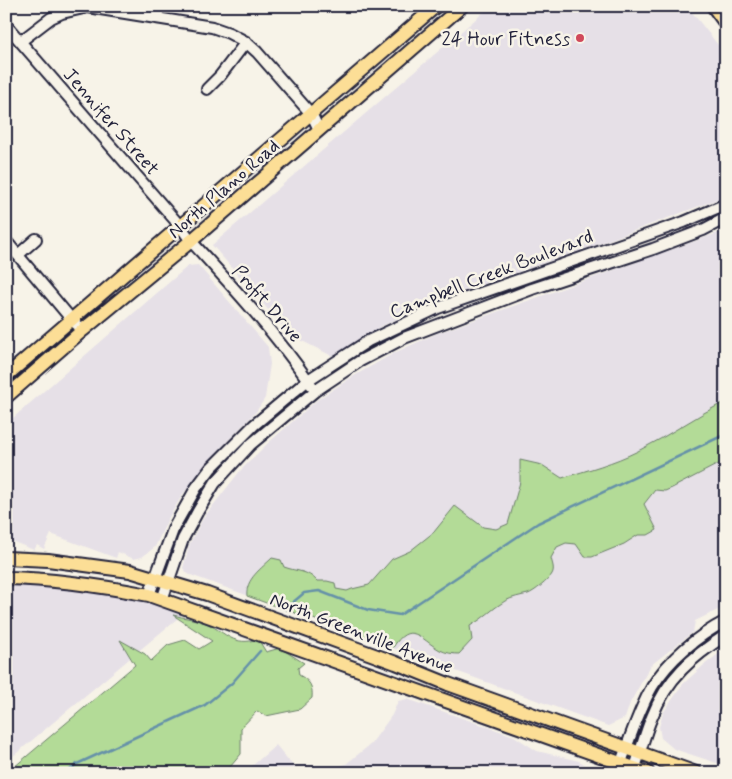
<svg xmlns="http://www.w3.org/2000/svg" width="732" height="779" viewBox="0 0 732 779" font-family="Mynerve,sans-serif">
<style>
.built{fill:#e6e0e7}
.green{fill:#b3db97;stroke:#6a7e69}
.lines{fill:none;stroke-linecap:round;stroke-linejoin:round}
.stream{stroke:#6591a9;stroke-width:2.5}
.minor-casing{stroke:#22223b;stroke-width:14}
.major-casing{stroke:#22223b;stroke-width:16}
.minor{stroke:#f7f3e8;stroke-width:10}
.major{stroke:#fcde96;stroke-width:12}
.poi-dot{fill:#d1495b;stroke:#f7f3e8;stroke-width:2}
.labels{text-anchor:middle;stroke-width:5;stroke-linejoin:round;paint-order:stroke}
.poi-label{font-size:19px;fill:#22223b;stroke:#f7f3e8;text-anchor:end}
.street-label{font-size:19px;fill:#22223b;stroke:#f7f3e8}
</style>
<rect width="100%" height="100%" fill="#f7f3e8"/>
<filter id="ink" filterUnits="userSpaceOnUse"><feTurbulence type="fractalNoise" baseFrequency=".02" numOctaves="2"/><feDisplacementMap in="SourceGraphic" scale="10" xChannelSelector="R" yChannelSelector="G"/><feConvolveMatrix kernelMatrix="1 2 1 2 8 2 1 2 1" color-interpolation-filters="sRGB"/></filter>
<g filter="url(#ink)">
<path class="built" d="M 491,6 L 687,6 L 726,55 L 726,196 L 596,245 L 435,301 L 382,326 L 332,356 L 290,335 L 212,245 Z
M 726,230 L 726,606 L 695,621 L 693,632 L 651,665 L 630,703 L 625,718 L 608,726 L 188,574 L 183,568 L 190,543 L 204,517 L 240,471 L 267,444 L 317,400 L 352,377 L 396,352 L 438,333 Z
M 198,265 L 268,347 L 270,364 L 265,398 L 256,412 L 218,451 L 183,494 L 168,519 L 155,547 L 142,557 L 134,559 L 118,552 L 116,558 L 51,534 L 44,549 L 37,545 L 34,550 L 6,539 L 6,424 L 188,266 Z
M 6,584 L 83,591 L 141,600 L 184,613 L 6,762 Z
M 726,648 L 726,766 L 674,749 L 661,738 L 659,727 L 663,713 L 683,684 L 704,665 Z
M 407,699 L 514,736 L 537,751 L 579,761 L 600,773 L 321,773 L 346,764 L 371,744 L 392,715 L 398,701 Z
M 276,745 L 299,773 L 244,773 Z"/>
<path class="green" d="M 726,401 L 726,460 L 672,488 L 665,491 L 655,490 L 644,504 L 657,530 L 648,535 L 638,535 L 624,544 L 592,557 L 585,557 L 576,544 L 566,543 L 557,547 L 551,558 C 552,563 555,569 552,574 C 549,580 534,592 528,594 C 520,596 513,597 505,601 C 493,608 483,619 470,626 L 472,640 L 459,654 C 453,654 446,653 440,650 C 420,639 410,619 392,649 C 345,628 295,614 247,596 C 245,579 262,568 272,558 L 281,560 L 284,567 C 298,572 307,570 317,581 L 327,581 L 335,583 L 336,589 L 347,591 L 352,589 L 369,585 L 392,559 L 410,551 L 434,532 L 455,506 L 483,527 L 496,529 L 508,524 L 520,482 L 520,460 L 542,465 L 562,478 C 588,470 614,463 638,451 C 668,436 696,416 726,401 Z
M 173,615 C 184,618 197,619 208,624 C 226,633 234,647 258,639 L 266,652 L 280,648 L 304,663 L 298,668 L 299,675 C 310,681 313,686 312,698 L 300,709 L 266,716 L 257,711 L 241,728 L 241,754 L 225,773 L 7,773 L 135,665 L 120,640 L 145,654 L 151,661 L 168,645 L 185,640 L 199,649 L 212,641 Z"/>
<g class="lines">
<path class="stream" d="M 285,609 L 304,593 L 319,591 L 368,610 L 400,615 L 538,523 L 726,434
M 66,773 L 77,764 L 205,705 L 232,683 L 260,651"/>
<g class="minor-casing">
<path id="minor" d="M 157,18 L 159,6
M 6,25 L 181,227 L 191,241 C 233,287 276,334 312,386
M 21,41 L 51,18 L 62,13 L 88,7 L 212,27 L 229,33 L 246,42 L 257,52 L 312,115 L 319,130
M 207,89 L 220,76 L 246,42
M 6,241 L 72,320 L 83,330
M 18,255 L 36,239
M 149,595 L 174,527 L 196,488 L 211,468 L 254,425 L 308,380 L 368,341 L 438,308 L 684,222 L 726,204
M 162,600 L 183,539 L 198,511 L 215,483 L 250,445 L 315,391 L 360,361 L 404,338 L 532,289 L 653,249 L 703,230 L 726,218
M 617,773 C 628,745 637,713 652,687 C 669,659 697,636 726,621
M 633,773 C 640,755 644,735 652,717 C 667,678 692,657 726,635"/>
</g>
<g class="major-casing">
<path id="major" d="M 713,6 L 726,24
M 6,376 L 436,6
M 6,397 L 83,330 L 191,241 L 462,6
M 6,558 L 48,560 L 130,571 L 207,594 L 396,663 L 448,684 L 696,773
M 6,578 C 54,579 102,586 149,595 L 648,773"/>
</g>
<use href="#minor" class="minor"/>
<use href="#major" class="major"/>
</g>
</g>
<circle class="poi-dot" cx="580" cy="38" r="5"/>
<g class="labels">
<g class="poi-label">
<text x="570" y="45">24 Hour Fitness</text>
</g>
<g class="street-label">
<text transform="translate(112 121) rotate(49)" y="7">Jennifer Street</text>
<text transform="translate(223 188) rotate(-41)" y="7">North Plano Road</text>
<text transform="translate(491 273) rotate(-21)" y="7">Campbell Creek Boulevard</text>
<text transform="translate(268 303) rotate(49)" y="7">Profit Drive</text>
<text transform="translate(362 632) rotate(21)" y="7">North Greenville Avenue</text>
</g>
</g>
<rect width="732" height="779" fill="none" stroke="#f7f3e8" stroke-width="25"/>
<rect x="12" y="12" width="707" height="754" fill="none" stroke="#22223b" stroke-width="2" filter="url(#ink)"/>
</svg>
